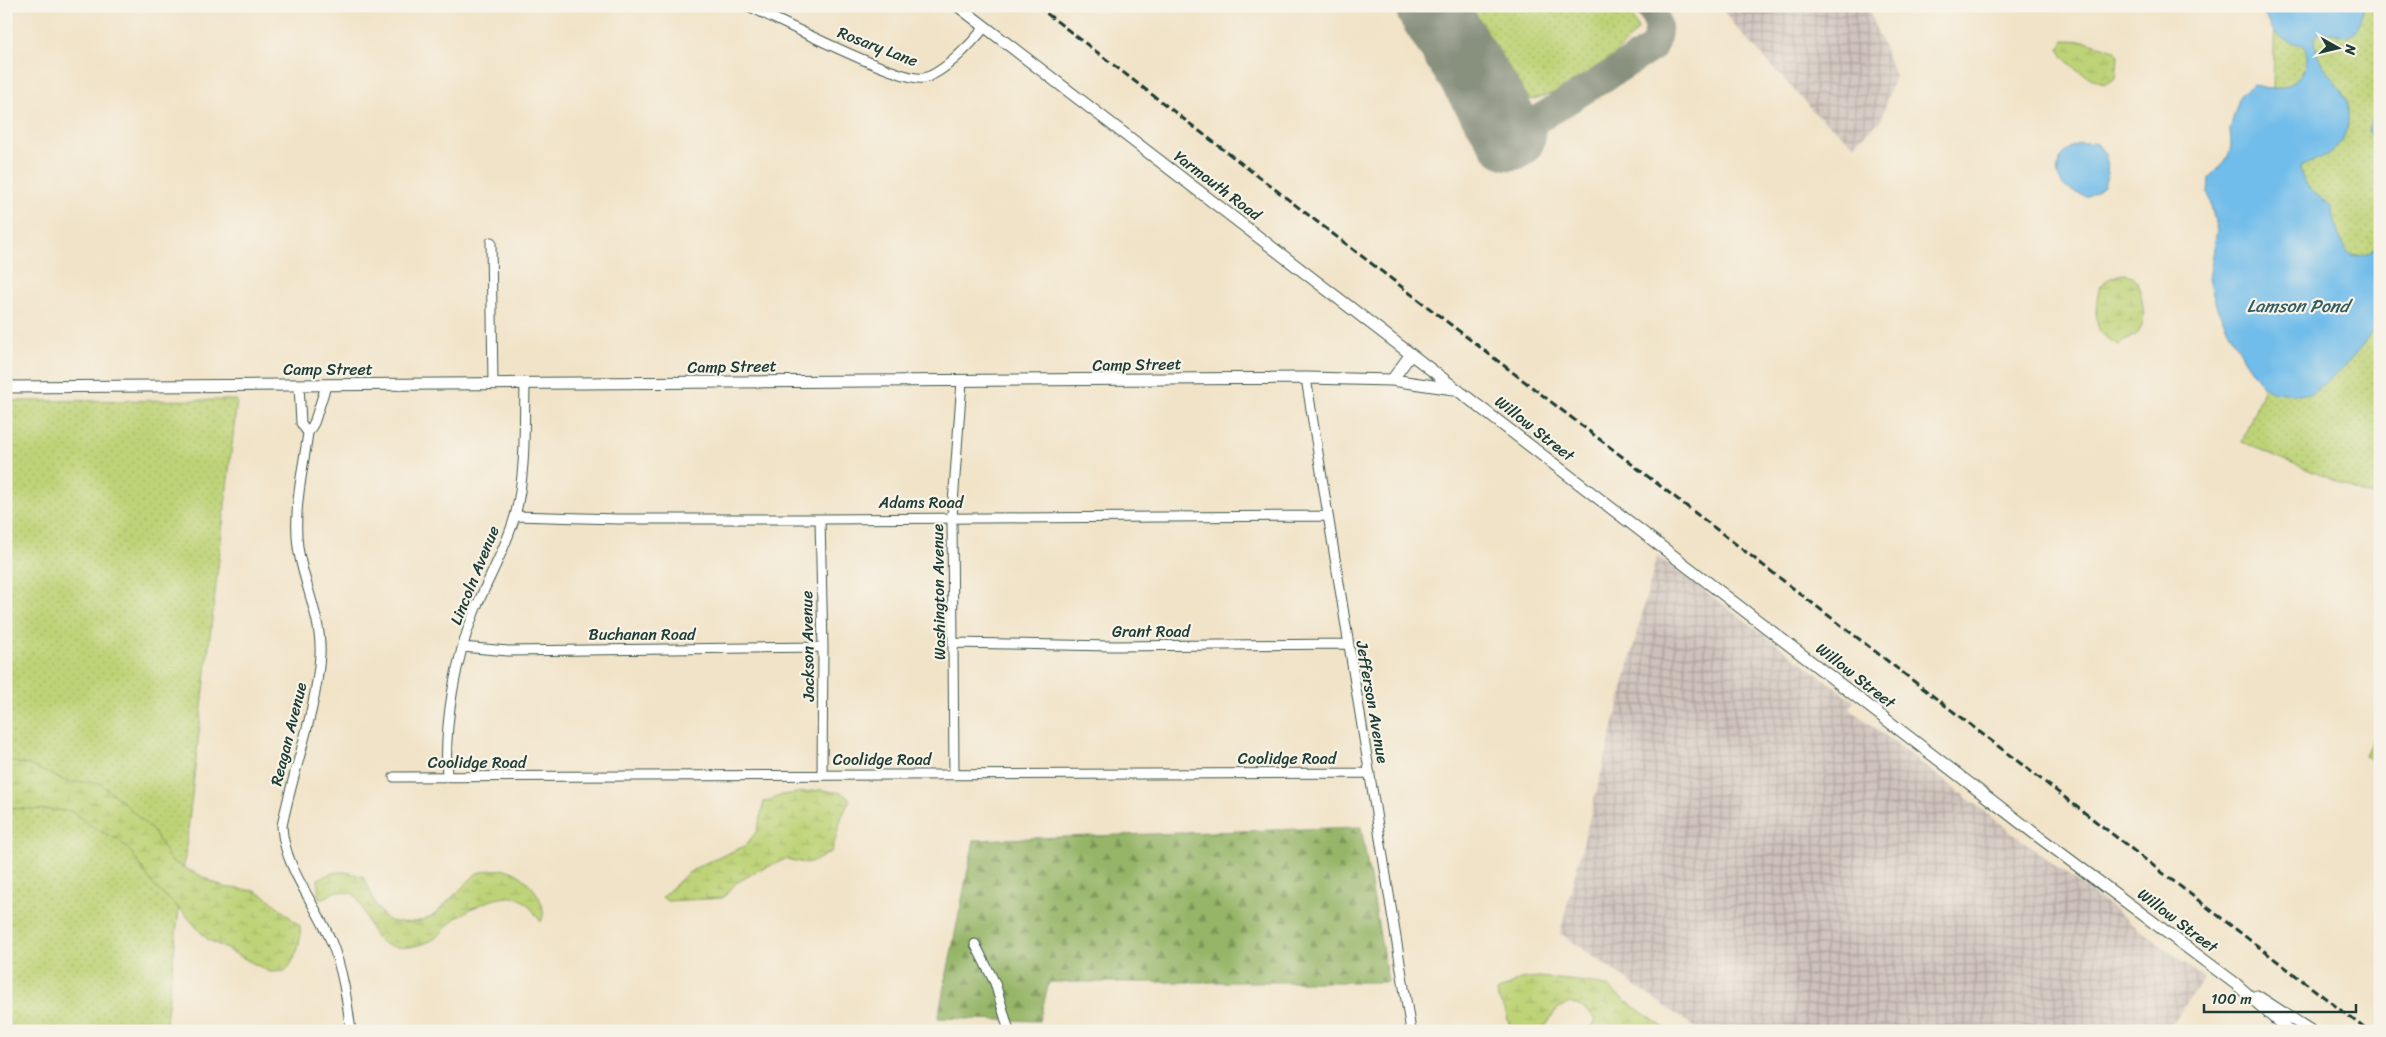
<svg xmlns="http://www.w3.org/2000/svg" width="2386" height="1037" viewBox="0 0 2386 1037" font-family="Sriracha,sans-serif">
<style>
.industrial{fill:url(#industrial-grid)}
.grass{fill:url(#grass-dots);stroke:#6e8856}
.forest{fill:url(#forest-firs);stroke:#5a794e}
.wetland{fill:url(#wetland-marsh);stroke:#6e8856}
.water{fill:#70bcea;stroke:#487c8f}
.lines{fill:none;stroke-linecap:round;stroke-linejoin:round}
.taxiway{stroke:#88907e;stroke-width:28}
.runway{stroke:#88907e;stroke-width:69}
.minor-casing{stroke:#3e564a;stroke-width:11}
.secondary-casing{stroke:#3e564a;stroke-width:13}
.minor{stroke:#fff;stroke-width:9}
.secondary{stroke:#fff;stroke-width:11}
.rail{stroke:#1f3d34;stroke-width:3;stroke-dasharray:8 4;stroke-linecap:butt}
.labels{text-anchor:middle;stroke-width:4.5;stroke-linejoin:round;paint-order:stroke}
.street-label{font-size:16px;fill:#1f3d34;stroke:#f7f3e8}
.water-label{font-size:18px;font-style:italic;fill:#335d62;stroke:#f7f3e8}
</style>
<defs>
<pattern id="industrial-grid" width="8" height="8" patternUnits="userSpaceOnUse" patternTransform="scale(1.25)"><rect width="8" height="8" fill="#cec1ba"/><path d="M0 4h8M4 0v8" fill="none" stroke="#a79e98"/></pattern>
<pattern id="grass-dots" width="8" height="8" patternUnits="userSpaceOnUse" patternTransform="scale(1.25)"><rect width="8" height="8" fill="#bed377"/><path d="M2 2h.1M6 6h.1" fill="none" stroke="#a3b668" stroke-width="1.8" stroke-linecap="round"/></pattern>
<pattern id="forest-firs" width="22" height="20" patternUnits="userSpaceOnUse" patternTransform="scale(1.25)"><rect width="22" height="20" fill="#96b568"/><path d="M5 1l3.5 6h-7zM16 11l3.5 6h-7z" fill="#7a9456"/></pattern>
<pattern id="wetland-marsh" width="20" height="14" patternUnits="userSpaceOnUse" patternTransform="scale(1.25)"><rect width="20" height="14" fill="#bed377"/><path d="M1 5h8M5 5V1M11 12h8M15 12V8" fill="none" stroke="#a3b668"/></pattern>
</defs>
<rect width="100%" height="100%" fill="#f7f3e8"/>
<filter id="ink" filterUnits="userSpaceOnUse"><feTurbulence type="fractalNoise" baseFrequency=".02" numOctaves="2"/><feDisplacementMap in="SourceGraphic" scale="10" xChannelSelector="R" yChannelSelector="G"/><feConvolveMatrix kernelMatrix="1 2 1 2 8 2 1 2 1" color-interpolation-filters="sRGB"/></filter>
<filter id="wash" filterUnits="userSpaceOnUse"><feTurbulence type="fractalNoise" baseFrequency=".0096" numOctaves="4" result="noise"/><feDisplacementMap in="SourceGraphic" scale="20" xChannelSelector="R" yChannelSelector="G"/><feGaussianBlur stdDeviation="1.12" result="paint"/><feColorMatrix in="noise" values="0 0 0 0 0 0 0 0 0 0 0 0 0 0 0 0 0 1.4 0 .05"/><feComposite in="paint" operator="in"/></filter>
<g filter="url(#wash)">
<rect width="100%" height="100%" fill="#f1e3c7"/>
<path class="industrial" d="M 1721,6 L 1867,6 L 1895,75 L 1881,120 L 1854,145 L 1815,113 L 1731,22 Z
M 1657,556 L 1854,701 L 1850,709 L 2204,978 L 2167,1031 L 1700,1031 L 1560,933 Z"/>
<path class="grass" d="M 1471,6 L 1629,6 L 1638,30 L 1611,59 L 1555,93 L 1530,100 Z
M 2275,6 L 2380,6 L 2380,500 L 2242,442 L 2266,382 Z
M 237,400 L 165,1031 L 6,1031 L 6,401 Z
M 2380,719 L 2380,762 L 2365,756 Z"/>
<path class="forest" d="M 1361,827 L 1388,982 L 1049,982 L 1039,1021 L 938,1018 L 974,840 Z"/>
<path class="wetland" d="M 2064,40 L 2086,41 L 2115,50 L 2118,57 L 2116,78 L 2105,84 C 2086,77 2069,67 2059,49 Z
M 2125,273 C 2127,274 2130,275 2132,276 C 2141,282 2147,319 2141,328 C 2137,336 2126,339 2119,345 C 2096,335 2095,324 2097,301 C 2098,296 2098,290 2101,286 C 2106,278 2116,276 2125,273 Z
M 6,760 L 29,765 L 68,782 L 98,782 L 122,801 L 154,832 L 171,861 L 223,887 L 255,891 L 268,898 L 300,926 C 302,942 296,959 286,971 L 270,972 L 207,939 L 182,911 L 154,886 L 131,852 L 119,840 L 96,829 L 71,811 L 6,808 Z
M 820,790 L 842,793 L 850,799 L 841,819 L 832,851 L 815,861 L 804,863 L 786,859 L 757,871 L 736,883 L 723,898 L 667,901 L 662,897 L 687,874 L 701,865 L 745,846 L 757,831 L 764,802 L 782,795 Z
M 491,870 C 496,870 502,869 507,870 C 525,873 551,904 541,922 C 535,914 529,903 520,899 C 503,891 471,908 456,918 C 448,923 443,934 434,939 C 421,947 393,952 380,941 C 367,930 366,908 354,894 L 336,891 L 325,898 L 318,897 L 318,879 C 337,870 344,870 363,877 C 375,896 370,903 389,921 C 406,923 419,924 434,915 L 477,873 Z
M 1539,977 L 1588,982 L 1609,987 L 1624,1000 L 1669,1031 L 1591,1031 L 1595,1021 C 1591,1010 1580,1006 1570,1003 L 1557,1009 L 1542,1031 L 1511,1031 L 1505,1009 L 1498,999 L 1497,992 L 1520,979 Z"/>
<path class="water" d="M 2262,6 L 2362,6 L 2363,9 L 2357,31 L 2346,36 L 2320,31 L 2315,37 L 2317,56 L 2348,101 L 2348,125 L 2342,141 L 2329,154 L 2300,167 C 2301,180 2310,191 2321,198 C 2324,201 2327,201 2330,205 C 2338,219 2336,256 2358,256 C 2367,256 2375,250 2380,242 L 2380,317 C 2370,338 2353,359 2336,374 C 2328,381 2319,386 2312,395 L 2273,392 L 2261,384 L 2244,359 L 2217,309 L 2209,279 L 2217,230 L 2208,193 L 2209,177 L 2227,159 L 2231,147 L 2230,129 L 2240,95 L 2254,85 C 2259,87 2265,89 2270,89 C 2292,90 2317,67 2303,45 C 2277,40 2269,31 2262,6 Z
M 2380,104 L 2380,147 L 2368,132 L 2372,117 Z
M 2080,143 L 2096,143 C 2109,155 2110,170 2104,186 L 2087,197 C 2080,194 2071,192 2065,187 C 2048,171 2063,148 2080,143 Z"/>
<g class="lines">
<path class="taxiway" d="M 1511,136 L 1652,48 C 1662,31 1659,22 1649,6"/>
<path class="runway" d="M 1430,6 L 1511,136"/>
</g>
</g>
<g filter="url(#ink)">
<g class="lines">
<g class="minor-casing">
<path id="minor" d="M 748,6 C 777,19 901,83 924,78 C 944,73 972,43 985,27
M 491,242 L 493,384
M 1306,378 L 1411,1031
M 299,385 L 301,423 L 308,433
M 326,386 L 314,423 L 308,433 C 303,470 293,510 298,547 C 303,583 322,618 320,655 C 316,713 293,770 282,826 C 284,868 316,904 331,941 C 343,970 347,1001 351,1031
M 515,516 L 617,519 L 820,519 L 1327,516
M 820,519 L 823,647 L 822,774
M 954,643 L 1112,646 L 1348,644
M 462,647 L 508,651 L 823,647
M 954,773 L 952,517 L 962,381
M 394,777 L 1370,773
M 447,777 C 444,723 455,660 475,610 C 488,579 506,548 515,516 C 526,474 524,428 525,384
M 975,944 L 995,983 L 1009,1031"/>
</g>
<g class="secondary-casing">
<path id="secondary" d="M 958,6 L 2039,837 L 2236,984 L 2289,1031
M 1392,380 L 1411,354
M 6,387 L 1306,378 L 1392,380 L 1454,389
M 2257,996 L 2311,1031"/>
</g>
<use href="#minor" class="minor"/>
<use href="#secondary" class="secondary"/>
<path class="rail" d="M 1037,6 L 2368,1031"/>
</g>
</g>
<g class="labels">
<g class="street-label">
<text transform="translate(878 46) rotate(21)" y="6">Rosary Lane</text>
<text transform="translate(1218 185) rotate(37)" y="6">Yarmouth Road</text>
<text transform="translate(1137 364) rotate(-1)" y="6">Camp Street</text>
<text transform="translate(732 366) rotate(-1)" y="6">Camp Street</text>
<text x="328" y="375">Camp Street</text>
<text transform="translate(1535 428) rotate(38)" y="6">Willow Street</text>
<text x="921" y="508">Adams Road</text>
<text transform="translate(474 575) rotate(-68)" y="6">Lincoln Avenue</text>
<text transform="translate(938 592) rotate(-91)" y="6">Washington Avenue</text>
<text x="1151" y="637">Grant Road</text>
<text x="642" y="640">Buchanan Road</text>
<text transform="translate(807 646) rotate(-91)" y="6">Jackson Avenue</text>
<text transform="translate(1856 675) rotate(38)" y="6">Willow Street</text>
<text transform="translate(1373 702) rotate(80)" y="6">Jefferson Avenue</text>
<text transform="translate(288 734) rotate(-76)" y="6">Reagan Avenue</text>
<text x="1287" y="764">Coolidge Road</text>
<text x="882" y="765">Coolidge Road</text>
<text x="477" y="768">Coolidge Road</text>
<text transform="translate(2178 920) rotate(37)" y="6">Willow Street</text>
</g>
<g class="water-label">
<text x="2298" y="312">Lamson Pond</text>
</g>
</g>
<rect width="2386" height="1037" fill="none" stroke="#f7f3e8" stroke-width="25"/>
<g transform="translate(2338 48) rotate(98)" stroke="#f7f3e8" stroke-width="4" paint-order="stroke">
<path d="M0-4L9 19L0 12L-9 19Z" fill="#1f3d34"/>
<text y="-8" font-size="14" font-weight="bold" text-anchor="middle" fill="#1f3d34">N</text>
</g>
<path d="M2204 1004v8h152v-8" fill="none" stroke="#1f3d34" stroke-width="2.5"/>
<text x="2211" y="1004" font-size="15" fill="#1f3d34" stroke="#f7f3e8" stroke-width="4" paint-order="stroke">100 m</text>
</svg>
